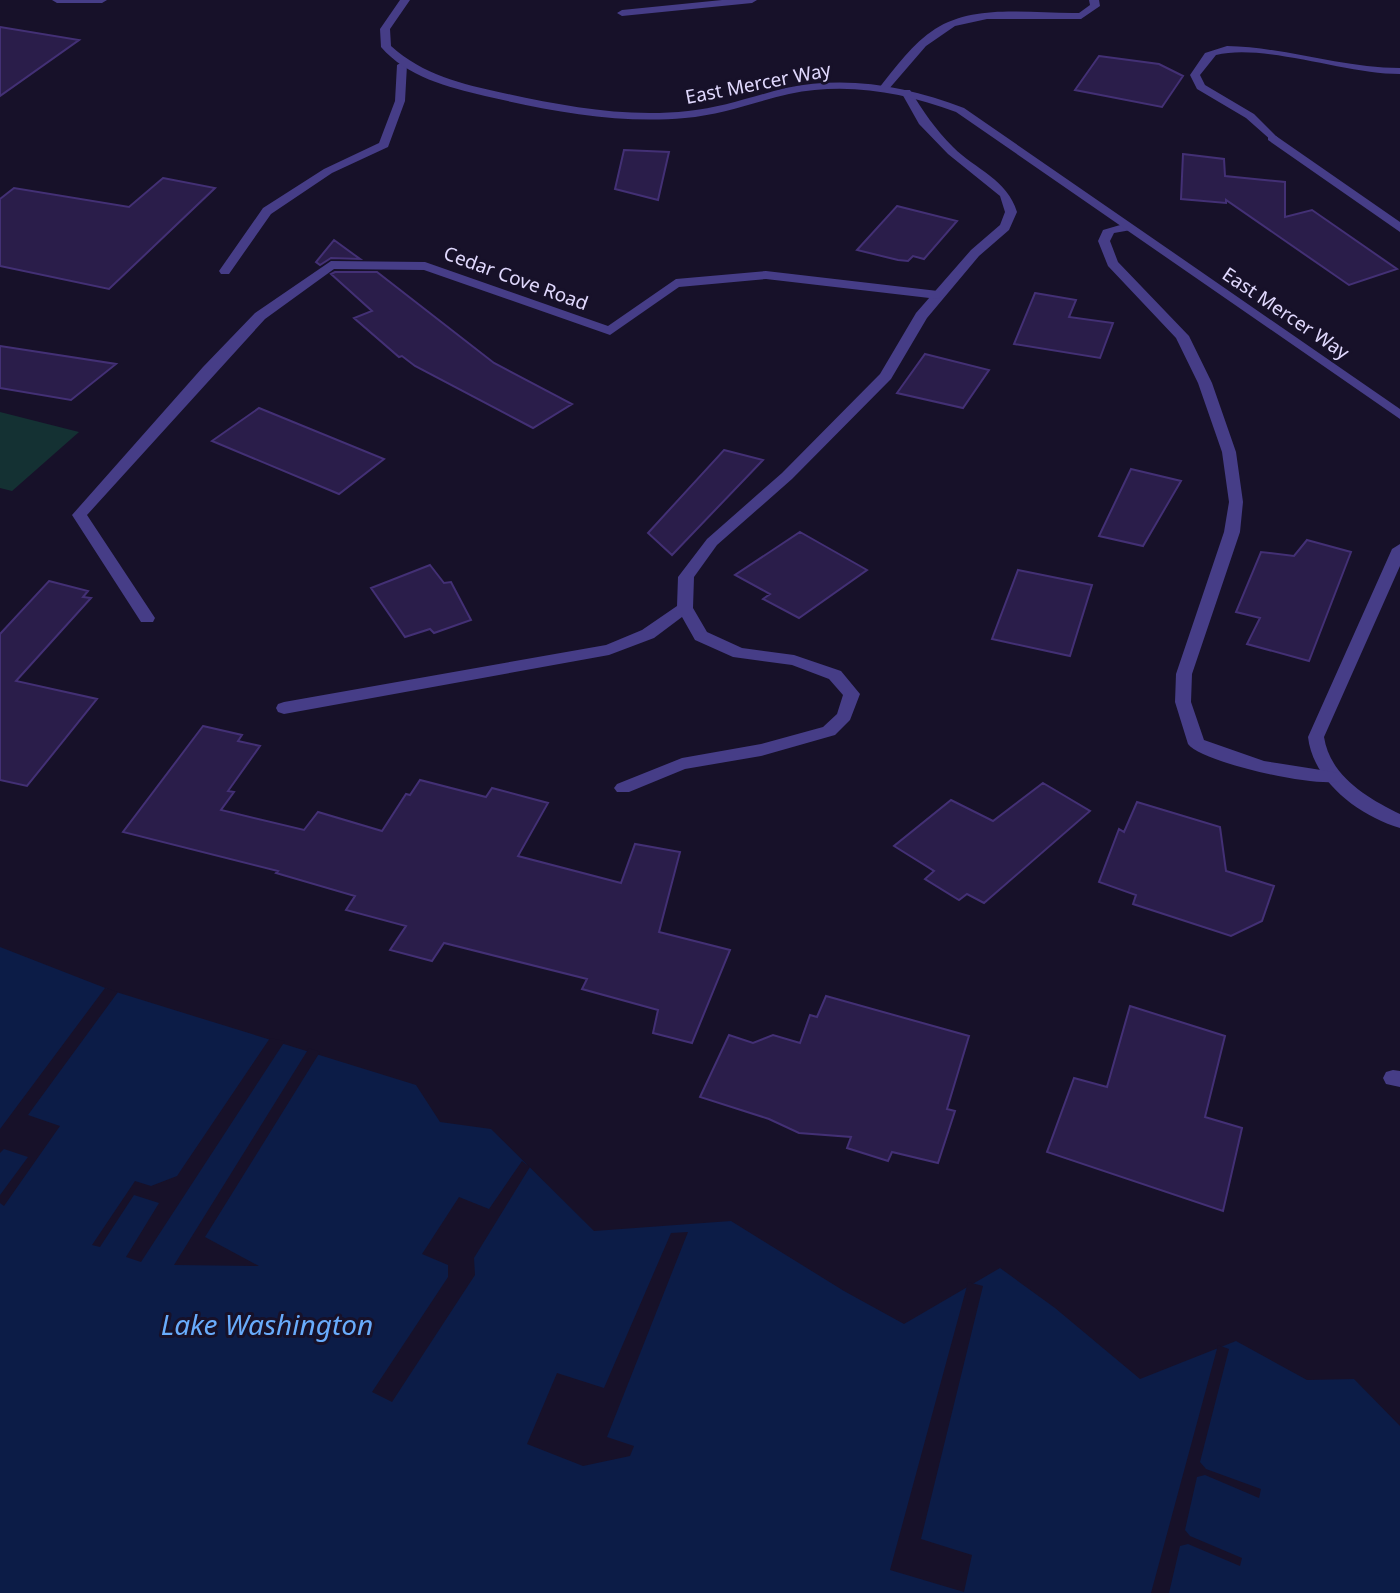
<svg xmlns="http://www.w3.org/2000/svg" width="1400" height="1593" viewBox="0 0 1400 1593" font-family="'Noto Sans',sans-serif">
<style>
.green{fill:#143133}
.water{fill:#0c1c47}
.pier{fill:#171129}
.building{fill:#2a1d4a;stroke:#433075;stroke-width:2}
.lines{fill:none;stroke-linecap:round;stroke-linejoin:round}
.service{fill:#463d87;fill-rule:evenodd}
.minor{fill:#463d87;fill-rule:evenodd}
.tertiary{fill:#463d87;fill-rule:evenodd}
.labels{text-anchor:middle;stroke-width:6;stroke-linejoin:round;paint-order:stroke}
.far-street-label{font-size:19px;fill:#e1d9fe;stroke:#171129}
.near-water-label{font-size:28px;font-style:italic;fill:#69acfc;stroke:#171129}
</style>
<rect width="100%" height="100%" fill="#171129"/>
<path class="green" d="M 0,412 L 79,432 L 12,491 L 0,488 Z"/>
<path class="water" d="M 0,947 L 113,991 L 416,1085 L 440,1122 L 491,1129 L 594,1231 L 731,1221 L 844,1291 L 904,1324 L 1000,1268 L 1055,1308 L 1140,1379 L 1236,1341 L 1307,1380 L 1354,1379 L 1400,1426 L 1400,1593 L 0,1593 Z"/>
<path class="pier" d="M 105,988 L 118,992 L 28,1115 L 60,1126 L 4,1206 L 0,1203 L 0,1195 L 28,1157 L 4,1149 L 0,1153 L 0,1129 Z
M 270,1038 L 285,1041 L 141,1262 L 126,1257 L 159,1203 L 134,1195 L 100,1247 L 92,1245 L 135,1181 L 151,1186 L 177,1176 Z
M 309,1048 L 320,1052 L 205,1237 L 259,1266 L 174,1265 Z
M 522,1161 L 530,1167 L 474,1258 L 475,1275 L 392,1402 L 372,1392 L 448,1277 L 448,1265 L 422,1254 L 459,1197 L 489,1209 Z
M 688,1232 L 607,1437 L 634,1446 L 630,1456 L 583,1466 L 527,1444 L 557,1373 L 604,1388 L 671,1233 Z
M 968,1282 L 983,1286 L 921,1539 L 972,1555 L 964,1592 L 890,1570 Z
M 1218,1345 L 1229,1349 L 1200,1462 L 1206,1469 L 1261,1489 L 1259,1498 L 1205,1475 L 1197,1477 L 1185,1530 L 1190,1536 L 1242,1558 L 1240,1566 L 1188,1544 L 1180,1546 L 1169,1593 L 1151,1593 Z"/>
<path class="building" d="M 0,27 L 79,40 L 0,96 Z
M 1099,56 L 1159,64 L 1183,76 L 1162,107 L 1075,90 Z
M 624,150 L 669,152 L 658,200 L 615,189 Z
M 1183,154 L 1224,159 L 1225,176 L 1285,182 L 1285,217 L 1312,210 L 1397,269 L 1349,285 L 1226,200 L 1226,203 L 1181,199 Z
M 163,178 L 215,188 L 109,289 L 0,266 L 0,199 L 14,188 L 129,207 Z
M 897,206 L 957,221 L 924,259 L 913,256 L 908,261 L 898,260 L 857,250 Z
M 334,240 L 360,259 L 331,258 L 320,265 L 316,262 Z
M 335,272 L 377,272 L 494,363 L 572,404 L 533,428 L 415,366 L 402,356 L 399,357 L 354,318 L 372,311 L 331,274 Z
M 1035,293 L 1076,300 L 1069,317 L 1113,323 L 1100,358 L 1014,344 Z
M 0,346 L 116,364 L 71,400 L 0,388 Z
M 925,354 L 989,370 L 963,408 L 897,393 Z
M 259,408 L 384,459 L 339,494 L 212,441 Z
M 724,450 L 763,460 L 672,555 L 648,533 Z
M 1131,469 L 1181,481 L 1143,546 L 1099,536 Z
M 800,532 L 867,570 L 799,618 L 763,599 L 770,594 L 735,575 Z
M 1307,540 L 1351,552 L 1309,661 L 1247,644 L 1260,618 L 1236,612 L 1261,552 L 1294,556 Z
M 430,565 L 444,583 L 451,582 L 471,620 L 434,633 L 430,629 L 405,637 L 371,588 Z
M 1018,570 L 1092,585 L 1070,656 L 992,639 Z
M 49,581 L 88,591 L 83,597 L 91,598 L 16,681 L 97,699 L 27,786 L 0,780 L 0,634 Z
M 203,726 L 242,735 L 238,741 L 260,746 L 228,791 L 234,792 L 221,810 L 304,830 L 318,812 L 382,831 L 406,794 L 410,795 L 420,780 L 486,797 L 492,788 L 548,803 L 518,856 L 621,883 L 635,844 L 680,852 L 659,932 L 730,950 L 692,1043 L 653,1033 L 658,1010 L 582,989 L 587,979 L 444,943 L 432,961 L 390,950 L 406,926 L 346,910 L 355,896 L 276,873 L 278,871 L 123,832 Z
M 1043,783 L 1090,811 L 984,903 L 967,894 L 959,900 L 925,879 L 934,871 L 894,846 L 951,800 L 993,821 Z
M 1137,802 L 1220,827 L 1226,871 L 1274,886 L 1262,921 L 1231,936 L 1133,904 L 1136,895 L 1099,882 L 1119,829 L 1124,832 Z
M 826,996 L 969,1036 L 947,1109 L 955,1111 L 938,1163 L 892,1152 L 888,1161 L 847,1148 L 851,1137 L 799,1133 L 769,1119 L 700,1097 L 729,1035 L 753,1043 L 773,1035 L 800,1043 L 810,1015 L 817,1017 Z
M 1130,1006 L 1225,1036 L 1205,1117 L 1242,1128 L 1223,1211 L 1047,1152 L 1074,1078 L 1107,1087 Z"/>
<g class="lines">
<path class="service" d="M 1227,46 C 1285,47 1341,68 1400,68 L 1400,74 C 1345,74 1264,43 1216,55 L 1200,75 L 1205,85 L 1254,114 L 1278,138 L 1272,141 L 1246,118 L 1197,89 L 1190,75 L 1205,53 Z
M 902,90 L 910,90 C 923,111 935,129 953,147 C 976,170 1007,179 1017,212 L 1009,230 L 979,256 L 927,318 L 891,379 L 792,479 L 717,545 L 694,577 L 693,608 L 707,632 L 742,648 L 794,655 L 841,671 L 860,694 L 850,720 L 835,735 L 761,756 L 685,769 L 629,792 L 617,792 L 614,788 L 617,784 L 682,758 L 761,744 L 823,727 L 837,714 L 843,695 L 829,679 L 792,665 L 733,657 L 695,640 L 682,617 L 654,638 L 609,655 L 284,714 L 278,712 L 276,708 L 278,704 L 284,702 L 606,645 L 642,630 L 677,606 L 678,577 L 707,539 L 782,473 L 880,374 L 916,313 L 971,250 L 1000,225 L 1005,212 L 1000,196 L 948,154 L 919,124 L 901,92 Z
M 1400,544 L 1400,566 L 1324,737 C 1330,776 1367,798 1400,814 L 1400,828 C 1359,816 1313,781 1308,737 L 1392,549 Z
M 1393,1070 L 1400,1071 L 1400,1087 L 1386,1084 L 1383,1078 L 1386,1072 Z"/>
<path class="minor" d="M 722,0 L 757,0 L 752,3 L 622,16 L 617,13 L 622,10 Z
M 1089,0 L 1099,0 L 1100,6 L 1081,19 L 987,19 L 955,26 L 926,46 L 888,90 L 879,88 C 895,68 913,43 935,29 C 976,3 1032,14 1079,13 L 1090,5 Z
M 402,62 L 407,65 L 405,101 L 388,147 L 332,173 L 271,214 L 229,274 L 221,274 L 219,271 L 263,208 L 324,169 L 379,143 L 395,101 L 397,65 Z
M 1268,136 L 1276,136 L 1400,222 L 1400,232 L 1268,140 Z
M 1127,223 L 1131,224 L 1131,230 L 1114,233 L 1110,241 L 1118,262 L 1189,336 L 1212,383 L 1236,452 L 1243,502 L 1240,532 L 1192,674 L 1191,702 L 1204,740 L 1264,761 L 1340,773 L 1343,777 L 1340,781 C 1318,788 1202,763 1188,744 L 1175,702 L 1176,674 L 1224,532 L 1229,502 L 1222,452 L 1198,383 L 1176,338 L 1108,266 L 1098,241 L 1103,230 Z
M 331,261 L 425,262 L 608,326 L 676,279 L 766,271 L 938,291 L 944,295 L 938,299 L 766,279 L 679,287 L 610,335 L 424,270 L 334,269 L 265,319 L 87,515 L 155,618 L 153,622 L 141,622 L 72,515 L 203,367 L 255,313 Z"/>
<path class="tertiary" d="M 52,0 L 107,0 L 102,3 L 57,3 Z
M 400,0 L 410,0 L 390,29 L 391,46 C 423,75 462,84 503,93 C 563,106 625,118 688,111 C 721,108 753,96 786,88 C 847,75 907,86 964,108 L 1400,409 L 1400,419 L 956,112 C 902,92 847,82 789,94 C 754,102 721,115 685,118 C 618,124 550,111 485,96 C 448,87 407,77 381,47 L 380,29 Z"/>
</g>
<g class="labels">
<g class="far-street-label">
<text transform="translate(758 83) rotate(-11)" y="7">East Mercer Way</text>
<text transform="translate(516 278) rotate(20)" y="7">Cedar Cove Road</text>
<text transform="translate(1286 313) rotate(34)" y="7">East Mercer Way</text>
</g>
<g class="near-water-label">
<text x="267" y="1335">Lake Washington</text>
</g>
</g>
</svg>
